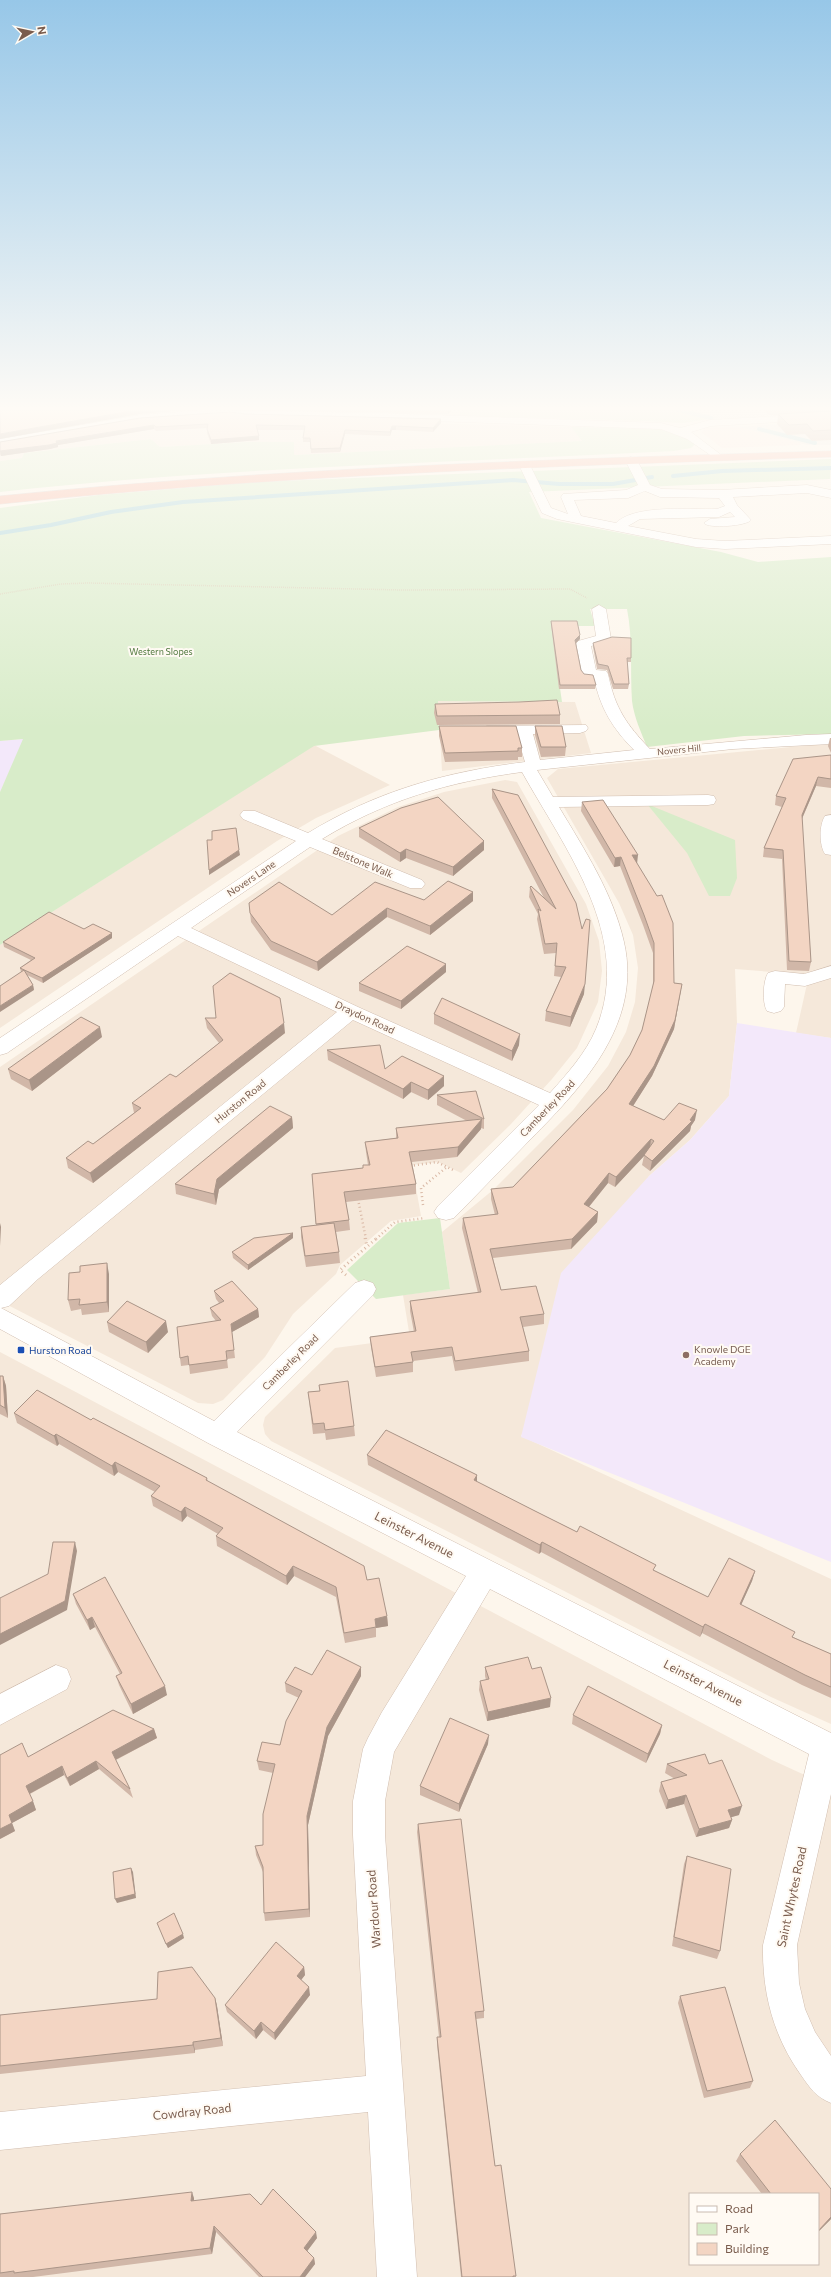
<svg xmlns="http://www.w3.org/2000/svg" width="831" height="2277" viewBox="0 0 831 2277" font-family="Commissioner,sans-serif">
<style>
.residential{fill:#f5e8da;fill-rule:evenodd}
.commercial{fill:#fde8e0}
.industrial{fill:#efe9e4}
.education{fill:#f3e8fa}
.green{fill:#d8ecc9}
.lines{fill:none;stroke-linecap:round;stroke-linejoin:round}
.stream{stroke:#a5d3da;stroke-width:4}
.minor-casing{stroke:#d1beb0;stroke-width:1}
.highway-casing{stroke:#dad1cd;stroke-width:1}
.path-far2{stroke:#d9b8a5;stroke-width:1.5;stroke-dasharray:0.5 1.5;stroke-linecap:butt}
.path-far1{stroke:#d9b8a5;stroke-width:2.5;stroke-dasharray:1 3;stroke-linecap:butt}
.path{stroke:#d9b8a5;stroke-width:3;stroke-dasharray:1 3.5;stroke-linecap:butt}
.minor{fill:#fff;fill-rule:evenodd}
.highway{fill:#f7b7a3;fill-rule:evenodd}
.wall{fill:#d1b7a8}
.shaded-wall{fill:#aa9588}
.building{fill:#f3d5c3;stroke:#aa9588}
.transit-dot{fill:#1a4fb4;stroke:#fffaf3;stroke-width:1.5}
.education-dot{fill:#8d6e63;stroke:#fffaf3;stroke-width:1.5}
.labels{text-anchor:middle;stroke-width:4;stroke-linejoin:round;paint-order:stroke}
.far-park-label{font-size:9px;fill:#537a41;stroke:#fffaf3}
.far-street-label{font-size:9px;fill:#7a5c4d;stroke:#fffaf3}
.street-label{font-size:10px;fill:#7a5c4d;stroke:#fffaf3}
.education-label{font-size:10px;fill:#785e54;stroke:#fffaf3;text-anchor:start}
.transit-label{font-size:10px;fill:#164399;stroke:#fffaf3;text-anchor:start}
.near-street-label{font-size:12px;fill:#7a5c4d;stroke:#fffaf3}
</style>
<rect width="100%" height="100%" fill="#fdf6ec"/>
<path class="residential" d="M 245,410 L 462,410 L 458,416 Z
M 185,417 L 571,427 L 582,441 L 294,455 L 294,442 L 246,442 L 160,447 L 151,439 L 24,453 L 22,458 L 0,461 L 0,446 Z
M 438,701 L 575,702 L 591,753 L 442,771 Z
M 823,744 L 831,744 L 831,1038 L 796,1033 L 809,975 L 735,969 L 737,1023 L 729,1096 L 690,1140 L 649,1176 L 521,1436 L 831,1579 L 831,1724 L 771,1697 L 271,1441 L 265,1434 L 263,1425 L 265,1417 L 335,1348 L 410,1338 L 403,1295 L 450,1289 L 442,1232 L 493,1190 L 573,1110 L 608,1066 L 626,1032 L 635,1002 L 638,968 L 633,935 L 619,903 L 547,778 L 558,769 Z
M 314,745 L 390,785 L 316,818 L 277,841 L 0,1028 L 0,945 Z
M 505,780 L 517,782 L 586,904 L 599,941 L 602,971 L 598,1002 L 577,1048 L 552,1079 L 511,1124 L 461,1173 L 438,1162 L 412,1165 L 421,1216 L 391,1221 L 340,1265 L 336,1274 L 293,1314 L 265,1357 L 223,1400 L 213,1404 L 198,1403 L 0,1301 L 0,1067 L 338,836 L 398,807 L 444,792 Z
M 0,1352 L 772,1760 L 831,1787 L 831,2277 L 0,2277 ZM 690,2194 L 818,2194 L 818,2264 L 690,2264 Z"/>
<path class="commercial" d="M 739,427 L 799,442 L 801,445 L 722,448 L 701,432 L 705,428 Z"/>
<path class="industrial" d="M 688,410 L 831,410 L 831,414 L 711,420 L 717,418 Z
M 831,420 L 831,445 L 807,445 L 739,427 Z"/>
<path class="education" d="M 24,739 L 0,792 L 0,741 Z
M 737,1023 L 831,1038 L 831,1562 L 521,1437 L 561,1273 L 649,1176 L 690,1140 L 729,1096 Z"/>
<path class="green" d="M 462,410 L 688,410 L 718,418 L 682,423 L 647,421 L 458,416 Z
M 571,427 L 659,429 L 677,432 L 696,443 L 691,448 L 674,451 C 449,463 224,467 0,492 L 0,461 L 22,458 L 24,453 L 151,439 L 160,447 L 246,442 L 294,442 L 294,455 L 582,441 Z
M 831,459 L 830,479 L 529,492 L 541,518 L 721,552 L 758,562 L 831,557 L 831,734 L 744,736 L 647,747 C 641,732 634,717 632,701 C 630,670 633,639 627,609 L 590,609 L 595,626 L 551,626 L 562,702 L 438,701 L 439,730 L 314,746 L 0,945 L 0,792 L 23,739 L 0,741 L 0,508 L 99,495 L 256,482 Z
M 647,804 L 735,840 L 737,878 L 730,896 L 709,896 L 687,853 Z
M 440,1218 L 450,1289 L 376,1299 L 347,1270 L 398,1223 Z"/>
<g class="lines">
<path class="stream" d="M 678,410 L 711,418
M 759,429 L 815,443
M 673,476 L 722,471 L 831,468
M 0,533 L 51,525 L 111,512 L 183,502 L 513,480 L 559,484 L 613,484 L 652,477"/>
<g class="minor-casing">
<path id="minor" d="M 203,410 L 377,413 L 661,423 L 680,428 L 710,420 L 831,413 L 831,419 L 711,426 L 691,432 L 720,454 L 722,456 L 720,458 L 716,459 L 687,439 L 661,429 L 377,419 L 246,417 L 230,414 L 140,421 L 0,445 L 0,439 L 140,415 Z
M 631,457 L 637,460 L 650,485 L 662,489 L 721,490 L 807,485 L 831,490 L 831,498 L 807,493 L 733,497 L 737,505 L 751,520 C 747,526 708,529 704,523 L 710,519 L 735,517 L 730,512 L 719,517 L 640,519 L 628,526 L 696,539 L 725,541 L 831,536 L 831,544 L 725,549 L 696,547 L 557,519 L 542,513 L 519,465 L 521,463 L 529,463 L 551,508 L 568,514 L 561,497 L 563,494 L 626,490 L 638,485 L 625,460 ZM 645,491 L 660,497 L 719,498 L 725,506 L 717,509 C 689,510 635,504 616,523 L 581,516 L 574,500 L 628,498 Z
M 599,605 L 606,609 L 611,639 L 609,642 L 591,646 L 596,670 L 606,671 L 608,674 C 615,708 626,724 650,749 L 806,735 L 831,734 L 831,744 L 733,749 L 537,770 L 553,797 L 708,795 L 714,796 L 716,800 L 714,804 L 708,805 L 559,807 C 584,849 613,893 624,942 C 643,1026 579,1090 526,1144 C 502,1169 478,1193 454,1218 L 446,1220 L 438,1218 L 434,1212 L 438,1206 L 539,1105 L 353,1020 L 38,1279 L 9,1306 L 1,1308 L 214,1421 L 355,1283 L 364,1280 L 373,1283 L 376,1289 L 373,1295 L 237,1432 L 831,1733 L 831,1794 L 797,1945 L 799,1983 L 805,2009 L 815,2032 L 831,2056 L 831,2103 C 816,2097 810,2088 801,2075 C 773,2036 762,1992 763,1945 L 809,1754 L 490,1589 L 394,1752 L 385,1801 L 385,1835 L 417,2277 L 377,2277 L 368,2112 L 0,2150 L 0,2112 L 366,2076 L 353,1835 L 353,1801 L 363,1749 L 368,1738 L 382,1712 L 466,1576 L 208,1443 L 0,1329 L 0,1285 L 337,1012 L 178,936 L 7,1053 L 0,1055 L 0,1038 L 296,841 L 243,819 L 240,815 L 243,811 L 255,811 L 308,833 C 377,791 445,772 525,762 L 517,735 L 481,734 L 479,731 L 481,728 L 487,726 L 586,725 L 588,728 L 586,731 L 580,733 L 533,734 L 540,760 L 634,750 C 613,729 600,708 594,678 L 584,677 L 582,674 L 576,644 L 578,641 L 596,636 L 592,609 ZM 522,772 C 565,849 634,937 596,1029 C 586,1053 567,1074 550,1093 L 358,1007 L 191,928 L 310,847 L 410,888 L 422,888 L 425,884 L 422,880 L 322,839 C 386,800 448,782 522,772 Z
M 831,815 L 831,855 L 825,854 C 819,845 819,825 825,816 Z
M 831,966 L 831,978 L 805,986 L 785,984 L 784,1007 L 781,1011 L 774,1013 L 767,1011 C 762,1003 763,981 768,973 L 775,971 L 804,974 Z
M 56,1665 L 67,1669 L 71,1679 L 67,1689 L 0,1725 L 0,1694 Z"/>
</g>
<g class="highway-casing">
<path id="highway" d="M 831,451 L 831,457 C 553,466 276,475 0,504 L 0,496 C 276,468 553,459 831,451 Z"/>
</g>
<path class="path-far2" d="M 0,594 L 61,584 L 88,583 L 402,590 L 570,589 L 587,598"/>
<path class="path-far1" d="M 410,1166 L 437,1162 L 455,1171
M 358,1199 L 366,1239
M 423,1205 L 421,1188 L 447,1167
M 376,1239 L 395,1222 L 425,1218"/>
<path class="path" d="M 365,1238 L 367,1246
M 346,1275 L 340,1270 L 377,1238"/>
<use href="#minor" class="minor"/>
<use href="#highway" class="highway"/>
</g>
<path class="wall" d="M 263,410 L 452,410 L 448,414 Z
M 764,410 L 831,410 L 831,440 L 812,441 L 805,434 L 787,435 L 777,424 L 778,415 L 769,415 Z
M 246,414 L 441,419 L 441,423 L 433,432 L 396,430 L 392,430 L 390,436 L 345,434 L 340,452 L 311,453 L 310,442 L 303,442 L 303,438 L 304,430 L 257,430 L 259,440 L 211,444 L 207,433 L 207,428 L 156,431 L 154,429 L 58,445 L 58,447 L 50,449 L 1,456 L 0,454 L 0,442 Z
M 551,621 L 580,639 L 576,643 L 581,670 L 584,674 L 596,685 L 595,689 L 559,689 L 551,625 Z
M 593,643 L 631,658 L 631,662 L 627,662 L 629,684 L 628,689 L 613,689 L 607,670 L 597,669 L 593,647 Z
M 435,704 L 560,715 L 560,724 L 437,725 L 434,713 Z
M 439,726 L 522,748 L 522,757 L 518,757 L 518,760 L 445,762 L 439,736 Z
M 535,726 L 566,747 L 565,756 L 541,757 L 535,735 Z
M 830,738 L 831,738 L 831,753 L 828,746 Z
M 831,755 L 831,788 L 816,786 L 802,819 L 811,962 L 809,971 L 787,970 L 782,859 L 763,857 L 764,848 L 782,807 L 775,805 L 776,796 Z
M 492,789 L 518,795 L 584,994 L 570,1027 L 545,1021 L 546,1011 L 561,977 L 554,976 L 556,953 L 544,954 L 537,919 L 538,914 L 529,897 L 530,887 L 544,898 L 492,798 Z
M 582,802 L 637,864 L 674,983 L 682,984 L 674,1029 L 652,1076 L 633,1106 L 664,1120 L 695,1120 L 691,1126 L 690,1131 L 650,1171 L 642,1165 L 644,1156 L 615,1187 L 608,1183 L 589,1207 L 598,1212 L 597,1222 L 571,1249 L 493,1258 L 501,1290 L 544,1314 L 544,1324 L 523,1327 L 529,1351 L 529,1361 L 455,1371 L 452,1356 L 413,1361 L 413,1372 L 376,1377 L 371,1347 L 370,1337 L 414,1332 L 410,1311 L 410,1301 L 478,1293 L 462,1228 L 463,1218 L 495,1215 L 491,1199 L 491,1189 L 513,1187 L 607,1089 L 630,1055 L 642,1030 L 653,986 L 653,953 L 643,925 L 620,866 L 614,867 L 581,811 Z
M 359,828 L 484,841 L 484,850 L 453,876 L 406,858 L 400,862 L 359,837 Z
M 473,892 L 473,901 L 430,935 L 387,917 L 318,971 L 271,950 L 251,922 L 249,903 L 332,915 Z
M 84,929 L 112,938 L 43,983 L 27,975 L 33,985 L 34,990 L 21,972 L 20,968 L 31,960 L 4,947 L 3,942 Z
M 446,972 L 401,1009 L 359,991 L 359,983 Z
M 434,1014 L 519,1045 L 512,1061 L 434,1024 Z
M 205,1018 L 285,1033 L 93,1183 L 68,1168 L 66,1158 L 93,1144 L 134,1113 L 132,1103 L 176,1077 L 219,1043 L 207,1028 Z
M 102,1037 L 32,1091 L 11,1079 L 8,1069 Z
M 327,1050 L 385,1069 L 444,1086 L 428,1100 L 411,1092 L 403,1099 L 328,1060 Z
M 437,1095 L 484,1119 L 484,1129 L 481,1128 L 481,1129 L 457,1157 L 412,1162 L 416,1184 L 416,1194 L 346,1202 L 349,1220 L 350,1230 L 336,1232 L 339,1252 L 340,1263 L 306,1267 L 301,1237 L 301,1227 L 316,1225 L 312,1174 L 363,1168 L 363,1165 L 368,1165 L 366,1152 L 365,1142 L 396,1138 L 396,1128 L 467,1121 L 437,1105 Z
M 292,1117 L 293,1128 L 219,1189 L 216,1205 L 176,1194 L 175,1184 Z
M 293,1233 L 293,1238 L 248,1270 L 233,1258 L 232,1252 Z
M 109,1274 L 109,1312 L 82,1315 L 81,1309 L 71,1311 L 68,1300 Z
M 214,1291 L 258,1309 L 259,1317 L 232,1332 L 235,1358 L 227,1359 L 228,1368 L 190,1374 L 189,1365 L 181,1366 L 180,1358 L 216,1321 L 212,1316 L 210,1308 L 219,1303 L 216,1299 Z
M 107,1322 L 168,1332 L 148,1353 L 109,1332 Z
M 0,1376 L 3,1376 L 6,1386 L 8,1418 L 0,1414 Z
M 319,1385 L 354,1426 L 355,1436 L 326,1440 L 325,1433 L 313,1434 L 308,1392 L 320,1391 Z
M 14,1413 L 91,1420 L 207,1478 L 208,1482 L 367,1580 L 387,1616 L 388,1626 L 376,1628 L 376,1637 L 345,1643 L 336,1597 L 294,1576 L 287,1585 L 217,1546 L 216,1536 L 218,1534 L 187,1516 L 182,1522 L 153,1506 L 151,1496 L 155,1492 L 118,1472 L 114,1476 L 59,1444 L 57,1446 L 17,1423 Z
M 367,1455 L 477,1475 L 477,1482 L 708,1597 L 755,1571 L 752,1581 L 741,1605 L 793,1637 L 831,1654 L 831,1698 L 802,1685 L 702,1633 L 700,1637 L 541,1552 L 539,1554 L 368,1465 Z
M 73,1594 L 167,1695 L 133,1714 L 119,1685 L 116,1676 L 120,1674 L 95,1627 L 90,1630 L 76,1604 Z
M 361,1667 L 361,1676 L 328,1736 L 308,1825 L 310,1917 L 265,1921 L 264,1913 L 263,1872 L 256,1855 L 255,1846 L 263,1845 L 273,1773 L 259,1770 L 257,1761 L 280,1745 L 299,1698 L 286,1692 L 285,1683 L 312,1675 Z
M 485,1667 L 532,1669 L 550,1707 L 487,1721 L 479,1690 L 480,1681 L 486,1680 L 485,1676 Z
M 573,1715 L 662,1725 L 660,1734 L 646,1763 L 572,1724 Z
M 154,1729 L 157,1738 L 116,1760 L 130,1789 L 133,1798 L 99,1769 L 70,1786 L 64,1775 L 30,1794 L 36,1810 L 12,1823 L 15,1831 L 0,1839 L 28,1757 Z
M 488,1744 L 459,1812 L 420,1795 L 420,1786 Z
M 667,1764 L 709,1764 L 739,1815 L 731,1817 L 732,1820 L 729,1828 L 696,1837 L 684,1804 L 666,1809 L 659,1791 L 661,1782 L 675,1779 L 665,1773 Z
M 418,1824 L 484,2011 L 484,2018 L 476,2019 L 495,2166 L 516,2277 L 461,2277 L 437,2045 L 437,2037 L 439,2037 L 417,1832 Z
M 687,1856 L 720,1951 L 717,1959 L 672,1946 L 684,1864 Z
M 157,1923 L 184,1938 L 168,1948 Z
M 304,1967 L 305,1975 L 301,1980 L 310,1995 L 275,2040 L 263,2030 L 256,2039 L 227,2012 L 225,2005 Z
M 680,1996 L 753,2081 L 750,2088 L 704,2098 L 678,2003 Z
M 215,1998 L 217,2006 L 223,2046 L 195,2050 L 195,2053 L 0,2074 L 0,2015 Z
M 740,2154 L 831,2189 L 831,2219 L 818,2232 L 818,2194 L 762,2194 L 736,2161 Z
M 194,2198 L 194,2201 L 261,2205 L 317,2238 L 307,2251 L 314,2258 L 315,2264 L 305,2277 L 259,2277 L 216,2232 L 212,2254 L 33,2277 L 0,2277 L 0,2214 Z"/>
<path class="shaded-wall" d="M 137,410 L 186,410 L 140,414 L 0,439 L 0,434 Z
M 448,410 L 452,410 L 448,414 Z
M 441,419 L 441,423 L 433,432 L 433,428 Z
M 154,425 L 154,429 L 58,445 L 58,447 L 50,449 L 1,456 L 0,451 Z
M 392,426 L 396,426 L 396,430 L 392,430 L 390,436 L 390,432 Z
M 345,430 L 345,434 L 340,452 L 340,448 Z
M 259,436 L 259,440 L 211,444 L 211,440 Z
M 580,635 L 580,639 L 575,644 L 575,640 Z
M 818,777 L 816,786 L 800,823 L 802,815 Z
M 484,841 L 484,850 L 453,876 L 453,867 Z
M 406,849 L 406,858 L 400,862 L 400,853 Z
M 239,850 L 240,855 L 209,875 L 209,870 Z
M 632,855 L 638,855 L 637,864 Z
M 621,857 L 620,866 L 614,867 L 615,858 Z
M 473,892 L 473,901 L 430,935 L 430,926 Z
M 387,908 L 387,917 L 318,971 L 317,962 Z
M 112,933 L 112,938 L 43,983 L 42,978 Z
M 446,964 L 446,972 L 401,1009 L 401,1001 Z
M 585,984 L 584,994 L 570,1027 L 571,1017 Z
M 682,984 L 674,1029 L 652,1076 L 628,1114 L 629,1104 Z
M 33,985 L 34,990 L 0,1012 L 0,1006 Z
M 284,1023 L 285,1033 L 93,1183 L 90,1173 Z
M 100,1027 L 102,1037 L 32,1091 L 29,1080 Z
M 520,1034 L 519,1045 L 512,1061 L 512,1051 Z
M 444,1076 L 444,1086 L 428,1100 L 428,1090 Z
M 411,1082 L 411,1092 L 403,1099 L 403,1089 Z
M 697,1110 L 695,1120 L 691,1126 L 690,1131 L 650,1171 L 652,1161 L 690,1120 Z
M 292,1117 L 293,1128 L 219,1189 L 216,1205 L 214,1194 L 217,1179 Z
M 482,1119 L 481,1129 L 457,1157 L 458,1147 Z
M 651,1139 L 650,1149 L 644,1155 L 644,1156 L 615,1187 L 616,1177 Z
M 609,1173 L 608,1183 L 583,1214 L 584,1204 Z
M 598,1212 L 597,1222 L 571,1249 L 572,1239 Z
M 0,1223 L 1,1227 L 0,1246 Z
M 293,1233 L 293,1238 L 248,1270 L 248,1265 Z
M 107,1263 L 109,1274 L 109,1312 L 107,1302 Z
M 258,1309 L 259,1317 L 232,1332 L 231,1324 Z
M 166,1321 L 168,1332 L 148,1353 L 146,1342 Z
M 3,1376 L 6,1386 L 8,1418 L 5,1408 Z
M 56,1434 L 59,1444 L 57,1446 L 54,1436 Z
M 115,1462 L 118,1472 L 114,1476 L 112,1466 Z
M 477,1475 L 477,1485 L 474,1480 Z
M 185,1507 L 187,1516 L 182,1522 L 181,1512 Z
M 75,1542 L 77,1551 L 67,1610 L 0,1645 L 0,1634 Z
M 542,1542 L 541,1552 L 539,1554 L 540,1545 Z
M 293,1566 L 294,1576 L 287,1585 L 286,1576 Z
M 755,1571 L 752,1581 L 737,1614 L 740,1604 Z
M 387,1616 L 388,1626 L 376,1628 L 375,1619 Z
M 92,1617 L 95,1627 L 90,1630 L 87,1620 Z
M 705,1624 L 702,1633 L 700,1637 L 703,1627 Z
M 361,1667 L 361,1676 L 328,1736 L 308,1825 L 310,1917 L 309,1909 L 307,1816 L 327,1727 Z
M 165,1686 L 167,1695 L 133,1714 L 131,1704 Z
M 551,1698 L 550,1707 L 487,1721 L 488,1712 Z
M 662,1725 L 660,1734 L 646,1763 L 648,1754 Z
M 154,1729 L 157,1738 L 115,1760 L 112,1752 Z
M 489,1735 L 488,1744 L 459,1812 L 459,1804 Z
M 96,1761 L 99,1769 L 70,1786 L 67,1778 Z
M 62,1766 L 64,1775 L 29,1794 L 26,1786 Z
M 686,1795 L 684,1804 L 666,1809 L 668,1800 Z
M 33,1801 L 36,1810 L 12,1823 L 15,1831 L 0,1839 L 0,1829 L 9,1815 Z
M 742,1806 L 739,1815 L 725,1819 L 728,1810 Z
M 732,1820 L 729,1828 L 696,1837 L 699,1829 Z
M 131,1868 L 133,1872 L 136,1898 L 117,1903 L 115,1899 Z
M 183,1934 L 184,1938 L 168,1948 L 166,1944 Z
M 304,1967 L 305,1975 L 298,1984 L 297,1976 Z
M 309,1987 L 310,1995 L 275,2040 L 274,2033 Z
M 215,1998 L 217,2006 L 223,2046 L 221,2038 Z
M 261,2022 L 263,2030 L 256,2039 L 254,2031 Z
M 193,2042 L 195,2050 L 195,2053 L 193,2045 Z
M 192,2192 L 194,2198 L 194,2207 L 191,2201 Z
M 831,2217 L 831,2219 L 818,2232 L 818,2231 Z
M 214,2226 L 216,2232 L 212,2254 L 210,2248 Z
M 316,2232 L 317,2238 L 305,2254 L 304,2248 Z
M 314,2258 L 315,2264 L 305,2277 L 300,2277 Z"/>
<path class="building" d="M 0,410 L 137,410 L 0,434 Z
M 831,411 L 831,430 L 813,431 L 807,424 L 789,425 L 778,414 Z
M 230,412 L 246,414 L 441,419 L 433,428 L 396,426 L 392,426 L 390,432 L 345,430 L 340,448 L 311,449 L 310,438 L 303,438 L 305,426 L 256,425 L 259,436 L 211,440 L 207,429 L 208,424 L 156,427 L 154,425 L 56,441 L 57,443 L 49,445 L 0,451 L 0,442 L 140,418 Z
M 551,621 L 577,621 L 580,635 L 575,640 L 581,670 L 584,674 L 593,675 L 596,685 L 560,685 Z
M 612,637 L 631,638 L 631,658 L 627,658 L 629,684 L 614,684 L 608,666 L 598,664 L 593,643 Z
M 557,700 L 560,715 L 437,716 L 435,704 L 519,702 Z
M 439,726 L 516,726 L 522,748 L 518,748 L 518,751 L 445,753 Z
M 535,726 L 562,726 L 566,747 L 541,747 Z
M 831,755 L 831,779 L 818,777 L 802,815 L 811,962 L 789,961 L 783,850 L 764,848 L 786,798 L 776,796 L 793,759 Z
M 492,789 L 518,795 L 576,903 L 582,929 L 586,919 L 590,920 L 585,984 L 571,1017 L 546,1011 L 566,967 L 555,966 L 557,943 L 545,944 L 538,909 L 541,911 L 530,887 L 531,886 L 556,909 Z
M 438,797 L 484,841 L 453,867 L 406,849 L 400,853 L 359,828 L 401,808 Z
M 603,800 L 638,855 L 632,855 L 657,896 L 662,895 L 673,923 L 674,983 L 682,984 L 675,1020 L 654,1066 L 629,1104 L 664,1120 L 679,1103 L 697,1110 L 690,1120 L 692,1121 L 652,1161 L 644,1155 L 654,1141 L 651,1139 L 616,1177 L 609,1173 L 584,1204 L 598,1212 L 572,1239 L 490,1249 L 501,1290 L 536,1286 L 544,1314 L 520,1317 L 529,1351 L 455,1361 L 452,1347 L 411,1352 L 413,1362 L 375,1367 L 370,1337 L 416,1331 L 410,1301 L 481,1292 L 463,1218 L 498,1214 L 491,1189 L 513,1187 L 607,1089 L 630,1055 L 642,1030 L 654,981 L 654,943 L 644,915 L 621,857 L 615,858 L 582,802 Z
M 236,828 L 239,850 L 209,870 L 207,840 L 212,840 L 212,831 Z
M 448,881 L 473,892 L 430,926 L 387,908 L 317,962 L 271,941 L 250,913 L 249,903 L 279,882 L 332,915 L 375,882 L 424,900 Z
M 49,912 L 84,929 L 93,924 L 112,933 L 42,978 L 20,968 L 35,958 L 3,942 Z
M 407,946 L 446,964 L 401,1001 L 359,983 Z
M 24,970 L 33,985 L 0,1006 L 0,986 Z
M 230,973 L 280,998 L 284,1023 L 90,1173 L 66,1158 L 88,1141 L 93,1144 L 141,1108 L 132,1103 L 170,1074 L 176,1077 L 223,1040 L 205,1018 L 216,1018 L 213,986 Z
M 442,998 L 520,1034 L 512,1051 L 434,1014 Z
M 81,1017 L 100,1027 L 29,1080 L 8,1069 Z
M 380,1045 L 385,1069 L 402,1056 L 444,1076 L 428,1090 L 411,1082 L 403,1089 L 327,1050 Z
M 476,1091 L 484,1119 L 437,1095 Z
M 270,1106 L 292,1117 L 217,1179 L 214,1194 L 175,1184 Z
M 482,1119 L 458,1147 L 409,1152 L 416,1184 L 344,1192 L 349,1220 L 316,1224 L 312,1174 L 363,1168 L 363,1165 L 370,1165 L 365,1142 L 398,1138 L 396,1128 Z
M 334,1223 L 339,1252 L 305,1256 L 301,1227 Z
M 293,1233 L 248,1265 L 232,1252 L 254,1238 Z
M 107,1263 L 107,1302 L 79,1305 L 80,1299 L 68,1300 L 69,1273 L 80,1272 L 80,1266 Z
M 232,1281 L 258,1309 L 231,1324 L 234,1350 L 226,1351 L 227,1360 L 189,1365 L 188,1356 L 180,1358 L 177,1327 L 221,1320 L 210,1308 L 224,1301 L 214,1291 Z
M 127,1301 L 166,1321 L 146,1342 L 107,1322 Z
M 0,1376 L 3,1376 L 5,1408 L 0,1405 Z
M 348,1381 L 354,1426 L 325,1430 L 324,1423 L 313,1424 L 308,1392 L 320,1391 L 319,1385 Z
M 37,1390 L 91,1420 L 93,1418 L 207,1478 L 206,1480 L 364,1566 L 367,1580 L 379,1578 L 387,1616 L 375,1619 L 376,1627 L 344,1633 L 336,1587 L 293,1566 L 286,1576 L 216,1536 L 223,1528 L 185,1507 L 181,1512 L 151,1496 L 160,1486 L 115,1462 L 112,1466 L 56,1434 L 54,1436 L 14,1413 Z
M 386,1430 L 477,1475 L 474,1480 L 535,1511 L 577,1532 L 580,1526 L 656,1565 L 653,1570 L 708,1597 L 729,1558 L 755,1571 L 740,1604 L 795,1632 L 792,1637 L 831,1654 L 831,1687 L 805,1675 L 705,1624 L 703,1627 L 542,1542 L 540,1545 L 367,1455 Z
M 53,1542 L 75,1542 L 65,1601 L 0,1634 L 0,1598 L 48,1574 Z
M 105,1577 L 165,1686 L 131,1704 L 116,1676 L 122,1673 L 92,1617 L 87,1620 L 73,1594 Z
M 327,1650 L 361,1667 L 327,1727 L 307,1816 L 309,1909 L 264,1913 L 263,1867 L 255,1846 L 263,1845 L 263,1814 L 275,1764 L 257,1761 L 262,1742 L 280,1745 L 286,1721 L 302,1691 L 285,1683 L 295,1667 L 312,1675 Z
M 528,1657 L 532,1669 L 541,1667 L 551,1698 L 488,1712 L 480,1681 L 489,1679 L 485,1667 Z
M 588,1686 L 662,1725 L 648,1754 L 573,1715 Z
M 113,1710 L 154,1729 L 112,1752 L 130,1789 L 96,1761 L 67,1778 L 62,1766 L 26,1786 L 33,1801 L 9,1815 L 12,1823 L 0,1829 L 0,1755 L 22,1743 L 28,1757 Z
M 450,1718 L 489,1735 L 459,1804 L 420,1786 Z
M 705,1754 L 709,1764 L 722,1760 L 742,1806 L 728,1810 L 732,1820 L 699,1829 L 686,1795 L 668,1800 L 661,1782 L 687,1775 L 667,1764 Z
M 461,1819 L 484,2011 L 475,2012 L 495,2166 L 501,2165 L 516,2276 L 513,2276 L 513,2277 L 462,2277 L 437,2037 L 441,2037 L 418,1824 Z
M 687,1856 L 731,1869 L 720,1951 L 674,1937 Z
M 131,1868 L 135,1894 L 115,1899 L 113,1872 Z
M 174,1913 L 183,1934 L 166,1944 L 157,1923 Z
M 276,1942 L 304,1967 L 297,1976 L 309,1987 L 274,2033 L 261,2022 L 254,2031 L 225,2005 Z
M 192,1967 L 215,1998 L 221,2038 L 193,2042 L 193,2045 L 0,2066 L 0,2015 L 157,1999 L 158,1972 Z
M 725,1987 L 753,2081 L 707,2091 L 680,1996 Z
M 775,2120 L 831,2189 L 831,2217 L 818,2231 L 818,2194 L 771,2194 L 740,2154 Z
M 273,2189 L 316,2232 L 304,2248 L 314,2258 L 300,2277 L 263,2277 L 214,2226 L 210,2248 L 14,2273 L 14,2271 L 0,2273 L 0,2214 L 192,2192 L 191,2201 L 250,2194 L 261,2205 Z"/>
<linearGradient id="sky" x2="0" y2="1"><stop stop-color="#97c7e8"/><stop offset="0.56" stop-color="#fefbf6"/><stop offset="1" stop-color="#fefbf6" stop-opacity="0"/></linearGradient>
<rect width="831" height="729" fill="url(#sky)"/>
<rect class="transit-dot" x="17" y="1346" width="8" height="8" rx="2"/>
<circle class="education-dot" cx="686" cy="1355" r="4"/>
<g class="labels">
<g class="far-park-label">
<text x="161" y="655">Western Slopes</text>
</g>
<g class="far-street-label">
<text transform="translate(679 750) rotate(-6)" y="3">Novers Hill</text>
</g>
<g class="street-label">
<text transform="translate(363 862) rotate(23)" y="4">Belstone Walk</text>
<text transform="translate(251 878) rotate(-34)" y="4">Novers Lane</text>
<text transform="translate(365 1017) rotate(25)" y="4">Draydon Road</text>
<text transform="translate(240 1101) rotate(-39)" y="4">Hurston Road</text>
<text transform="translate(547 1108) rotate(-46)" y="4">Camberley Road</text>
<text transform="translate(290 1362) rotate(-45)" y="4">Camberley Road</text>
</g>
<g class="education-label">
<text x="694" y="1353">Knowle DGE<tspan x="694" dy="12">Academy</tspan></text>
</g>
<g class="transit-label">
<text x="29" y="1354">Hurston Road</text>
</g>
<g class="near-street-label">
<text transform="translate(414 1535) rotate(27)" y="4">Leinster Avenue</text>
<text transform="translate(703 1683) rotate(27)" y="4">Leinster Avenue</text>
<text transform="translate(792 1897) rotate(-78)" y="4">Saint Whytes Road</text>
<text transform="translate(374 1909) rotate(-94)" y="4">Wardour Road</text>
<text transform="translate(192 2112) rotate(-6)" y="4">Cowdray Road</text>
</g>
</g>
<rect x="689" y="2193" width="130" height="72" fill="#fffaf3" stroke="#cabbb1"/>
<rect x="697" y="2206" width="20" height="6" fill="#ffffff" stroke="#cabbb1"/>
<text x="725" y="2213" font-size="12" fill="#7a5c4d">Road</text>
<rect x="697" y="2223" width="20" height="12" fill="#d8ecc9" stroke="#cabbb1"/>
<text x="725" y="2233" font-size="12" fill="#7a5c4d">Park</text>
<rect x="697" y="2243" width="20" height="12" fill="#f3d5c3" stroke="#cabbb1"/>
<text x="725" y="2253" font-size="12" fill="#7a5c4d">Building</text>
<g transform="translate(32 32) rotate(81)" stroke="#fffaf3" stroke-width="3" paint-order="stroke">
<path d="M0-3L7 15L0 10L-7 15Z" fill="#7a5c4d"/>
<text y="-6" font-size="11" font-weight="bold" text-anchor="middle" fill="#7a5c4d">N</text>
</g>
</svg>
